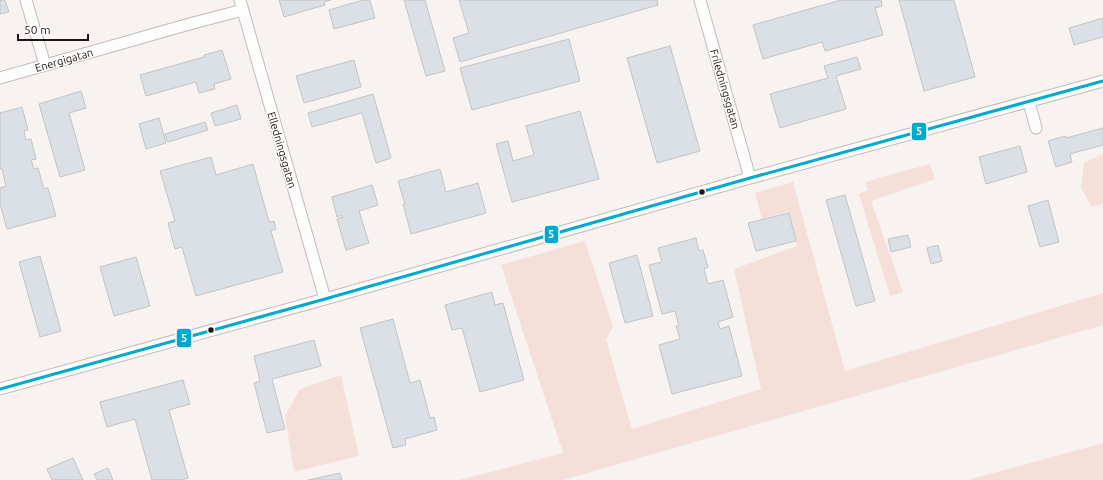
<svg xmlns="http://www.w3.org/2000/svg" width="1103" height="480" viewBox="0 0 1103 480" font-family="Ubuntu,sans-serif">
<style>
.green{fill:#f5dfd9}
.building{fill:#dae0e6;stroke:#c2c4c6}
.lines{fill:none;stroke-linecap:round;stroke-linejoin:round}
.minor-casing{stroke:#c3bbb8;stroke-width:13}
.minor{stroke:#fefdfd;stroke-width:11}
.bus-1-casing{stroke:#fff;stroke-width:6}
.bus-1{stroke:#00a9ce;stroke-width:3}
.bus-dot{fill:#1f1512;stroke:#fff;stroke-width:1.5}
.labels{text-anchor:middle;stroke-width:3;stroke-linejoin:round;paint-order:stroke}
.street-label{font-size:11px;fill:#1f1512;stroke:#fff}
.line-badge{stroke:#fff;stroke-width:1.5}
.badge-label{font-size:11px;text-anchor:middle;font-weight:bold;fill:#fff}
</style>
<rect width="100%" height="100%" fill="#f8f2f0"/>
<path class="green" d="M 1103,154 L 1103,204 L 1092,207 L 1081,188 L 1084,163 Z
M 930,164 L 935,179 L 871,201 L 903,292 L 890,296 L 859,194 L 868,190 L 865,182 Z
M 793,182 L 845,371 L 1103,293 L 1103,325 L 563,480 L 459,480 L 563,453 L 501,265 L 585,241 L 613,326 L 606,340 L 632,429 L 761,389 L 734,269 L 797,246 L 788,212 L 762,219 L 755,193 Z
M 341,375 L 359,456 L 294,472 L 285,416 L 300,389 Z
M 1103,443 L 1103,480 L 967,480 Z"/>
<path class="building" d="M 0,0 L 5,0 L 9,12 L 0,14 Z
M 279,0 L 331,0 L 324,2 L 325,5 L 284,17 Z
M 363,0 L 370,0 L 375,18 L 334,29 L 329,10 Z
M 404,0 L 425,0 L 445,71 L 426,76 Z
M 459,0 L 657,0 L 658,5 L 460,62 L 453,38 L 469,33 Z
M 841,0 L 881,0 L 882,6 L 875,8 L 883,35 L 825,51 L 822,42 L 763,59 L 753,25 Z
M 899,0 L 954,0 L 975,77 L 924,91 Z
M 1103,18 L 1103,37 L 1074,45 L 1069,28 Z
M 569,39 L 580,81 L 472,110 L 460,68 Z
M 670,46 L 700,151 L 657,163 L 627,58 Z
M 222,50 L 231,79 L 214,84 L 215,89 L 199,93 L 196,82 L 146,96 L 140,75 L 204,57 L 204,55 Z
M 857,57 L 861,69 L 836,76 L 846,109 L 780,128 L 770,94 L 828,78 L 824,66 Z
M 354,60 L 361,87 L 304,103 L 296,76 Z
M 81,91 L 86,108 L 69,113 L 85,170 L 60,177 L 39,104 Z
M 373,94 L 391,158 L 376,163 L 362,113 L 312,127 L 308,113 Z
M 237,105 L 241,119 L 215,126 L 211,113 Z
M 22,107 L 28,130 L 24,131 L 26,140 L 31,139 L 36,159 L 31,160 L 34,169 L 38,168 L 44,189 L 48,188 L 56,216 L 7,229 L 0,204 L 0,188 L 6,186 L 2,169 L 0,169 L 0,113 Z
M 580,111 L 599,179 L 512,202 L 496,144 L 508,141 L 513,161 L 534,155 L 526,126 Z
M 159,118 L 166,143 L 146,149 L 139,124 Z
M 205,122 L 208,130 L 168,142 L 165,134 Z
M 1103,128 L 1103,145 L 1070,154 L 1072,162 L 1056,167 L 1048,141 L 1065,136 L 1066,138 Z
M 1020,146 L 1027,172 L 986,184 L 979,157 Z
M 211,157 L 216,175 L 253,164 L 269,222 L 274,221 L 276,229 L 271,231 L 283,272 L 196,296 L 182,247 L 175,249 L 168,223 L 175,221 L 160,171 Z
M 440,169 L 446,192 L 478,183 L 486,213 L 411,234 L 403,204 L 405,204 L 398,181 Z
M 372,185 L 378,205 L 359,211 L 369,243 L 346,250 L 337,219 L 343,217 L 342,215 L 337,217 L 332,197 Z
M 845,195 L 875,301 L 856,306 L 826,200 Z
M 1048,200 L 1059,242 L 1040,247 L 1028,206 Z
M 789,213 L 796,241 L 756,251 L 748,223 Z
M 908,235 L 911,247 L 891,252 L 888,239 Z
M 696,238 L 699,251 L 703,250 L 708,267 L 704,269 L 708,284 L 723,280 L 733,317 L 718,322 L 720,329 L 729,326 L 742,376 L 672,394 L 659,345 L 680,339 L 676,326 L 679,326 L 675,311 L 662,314 L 649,265 L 662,262 L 658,248 Z
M 938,245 L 942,261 L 931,264 L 927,248 Z
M 637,255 L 653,316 L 625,323 L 609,263 Z
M 40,256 L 61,331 L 40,337 L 19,262 Z
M 136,257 L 150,306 L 114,316 L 100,267 Z
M 492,292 L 495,305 L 503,303 L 524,380 L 480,392 L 462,328 L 452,330 L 445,305 Z
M 393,319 L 410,383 L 420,380 L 430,418 L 434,417 L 437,430 L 405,439 L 406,445 L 393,448 L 360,328 Z
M 314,340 L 321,366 L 272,379 L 285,429 L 267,433 L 254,383 L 260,381 L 254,356 Z
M 183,380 L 190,404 L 169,410 L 188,478 L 181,480 L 152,480 L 135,419 L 107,427 L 100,402 Z
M 73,458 L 83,480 L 52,480 L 47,469 Z
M 108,468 L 113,480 L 97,480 L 94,474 Z
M 340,473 L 342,480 L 308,480 Z"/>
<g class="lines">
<g class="minor-casing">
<path id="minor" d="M 26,0 L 45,65
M 240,0 L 325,299
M 700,0 L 750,178
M 0,78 L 193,23 L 243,10
M 1029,102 L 1036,128
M 0,389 L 325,299 L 750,178 L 1103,81"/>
</g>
<use href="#minor" class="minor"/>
<g class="bus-1-casing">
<path id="bus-1" d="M 0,389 L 325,299 L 750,178 L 1103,81"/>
</g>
<use href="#bus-1" class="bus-1"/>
</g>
<g class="bus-dot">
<circle cx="702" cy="192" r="3.5"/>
<circle cx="211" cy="330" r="3.5"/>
</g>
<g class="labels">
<g class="street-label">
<text transform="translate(64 60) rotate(-16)" y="4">Energigatan</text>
<text transform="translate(725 89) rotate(74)" y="4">Friledningsgatan</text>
<text transform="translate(282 150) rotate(74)" y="4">Elledningsgatan</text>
</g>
</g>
<g class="line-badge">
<rect x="911" y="122" width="16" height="19" rx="4" fill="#00a9ce"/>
<rect x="544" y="225" width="15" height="19" rx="4" fill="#00a9ce"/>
<rect x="176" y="328" width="16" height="20" rx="4" fill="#00a9ce"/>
</g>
<g class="badge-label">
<text x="919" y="135">5</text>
<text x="551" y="238">5</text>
<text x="184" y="342">5</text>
</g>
<path d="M18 34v6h70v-6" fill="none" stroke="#1f1512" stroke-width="2"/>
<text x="24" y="34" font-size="12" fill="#1f1512" stroke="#ffffff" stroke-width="3" paint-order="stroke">50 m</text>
</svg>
